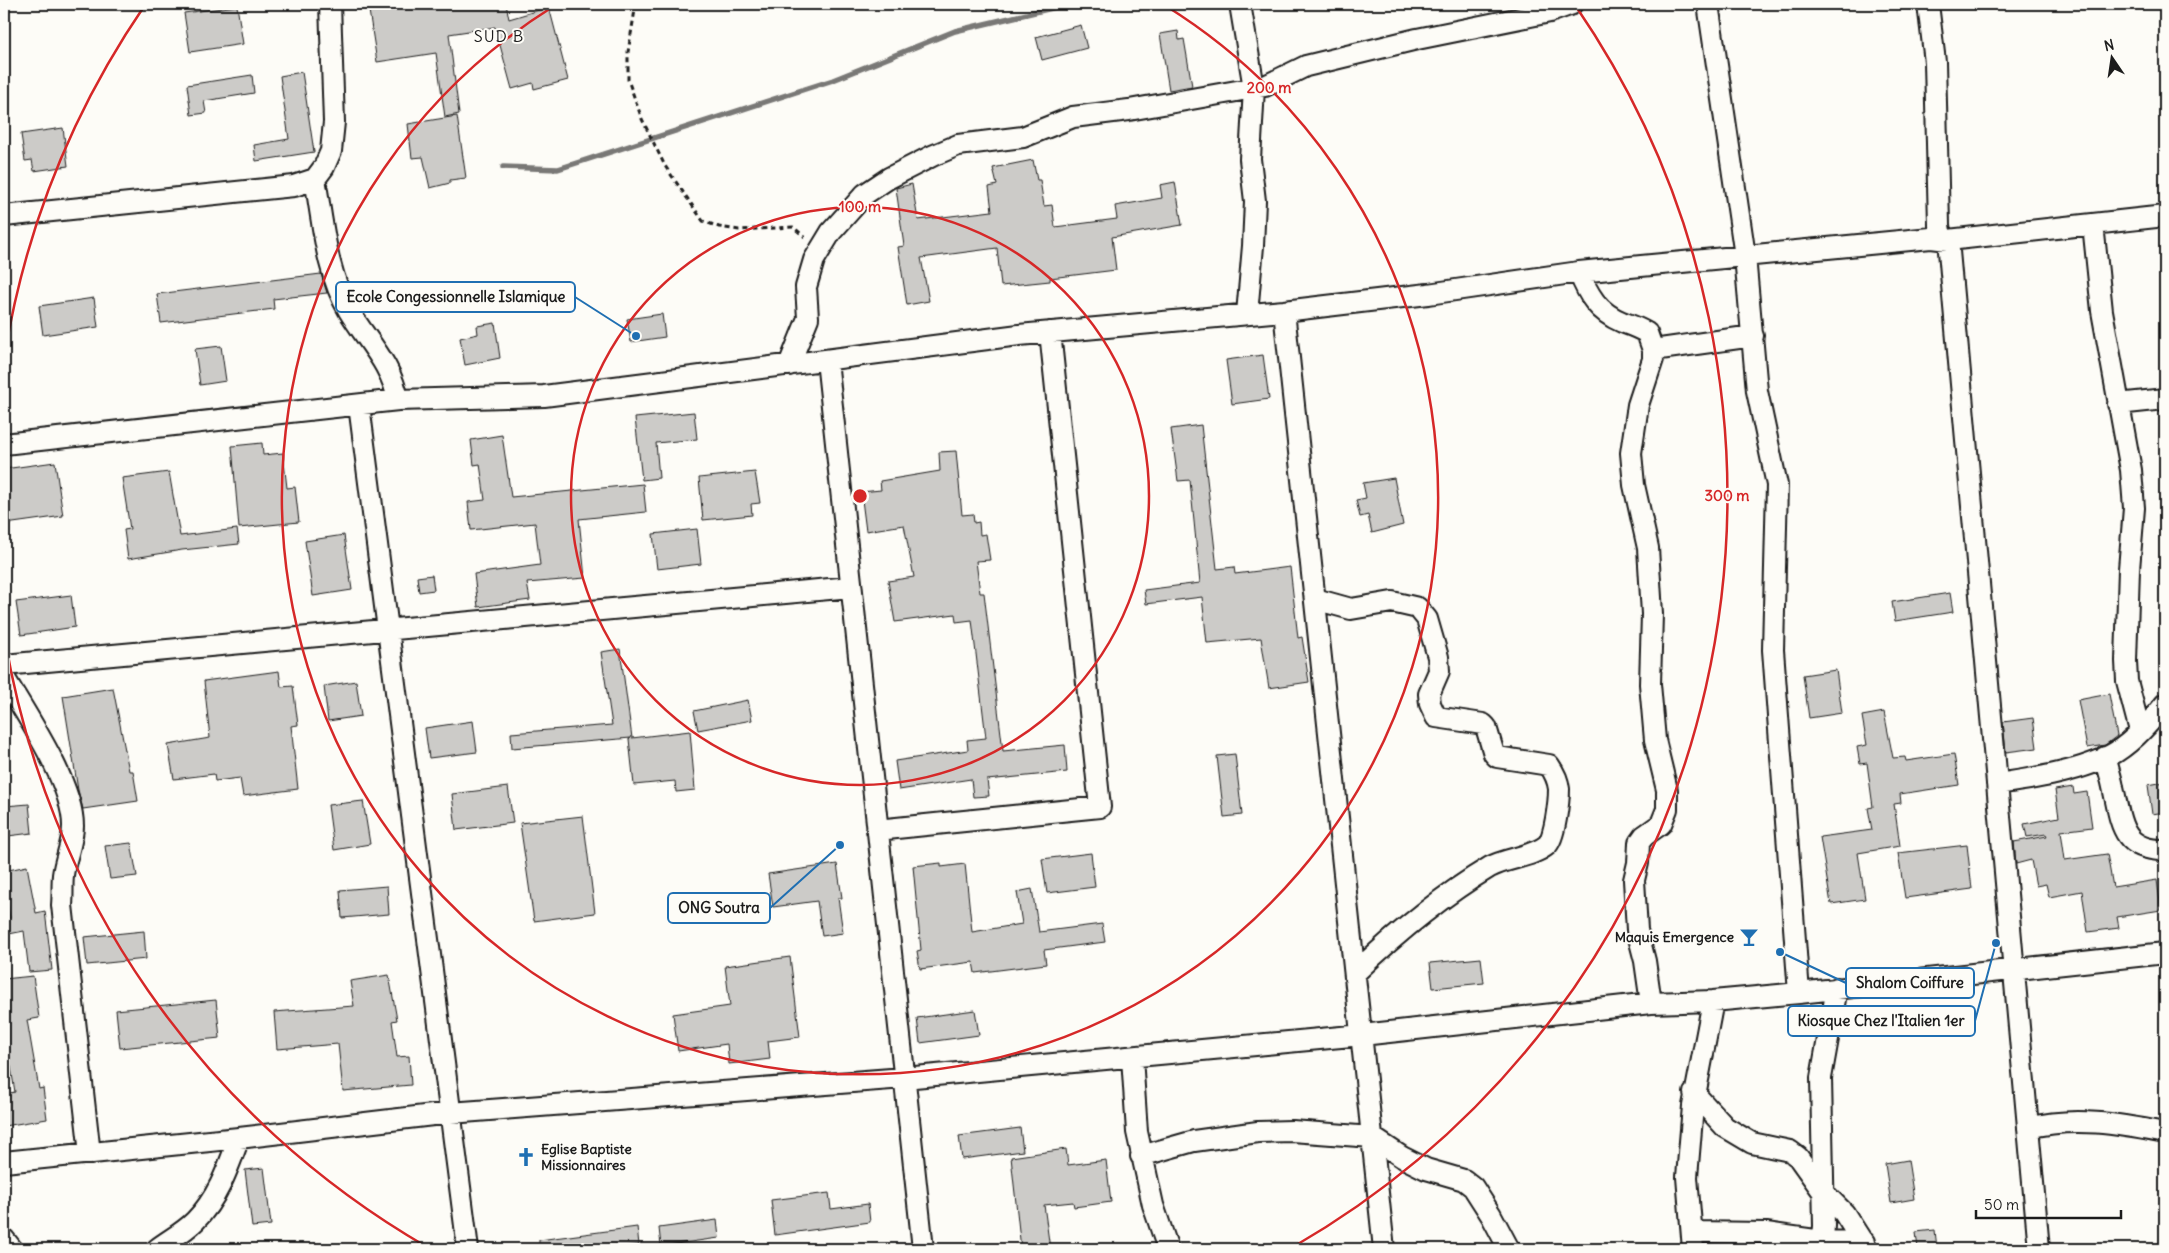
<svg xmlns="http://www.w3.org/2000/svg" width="2169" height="1253" viewBox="0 0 2169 1253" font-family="Delius,sans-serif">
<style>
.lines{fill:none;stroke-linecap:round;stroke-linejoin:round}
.stream{stroke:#797876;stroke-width:5.5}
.building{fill:#cccbc8;stroke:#1c1c1c}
.street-casing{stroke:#1c1c1c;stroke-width:24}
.path{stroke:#1c1c1c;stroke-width:3;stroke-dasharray:5 4;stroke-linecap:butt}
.street{stroke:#fdfcf7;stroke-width:20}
.ring{fill:none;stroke:#d62828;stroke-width:2.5}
.labels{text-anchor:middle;stroke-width:4;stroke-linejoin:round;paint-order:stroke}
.poi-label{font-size:14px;font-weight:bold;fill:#1c1c1c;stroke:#fdfcf7;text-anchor:end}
.quarter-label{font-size:16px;letter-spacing:1px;fill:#1c1c1c;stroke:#fdfcf7}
.centre{fill:#d62828;stroke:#fdfcf7;stroke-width:2.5}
.ring-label{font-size:15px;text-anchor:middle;font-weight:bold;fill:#d62828;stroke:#fdfcf7;stroke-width:4;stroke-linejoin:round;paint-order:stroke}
.leader{fill:none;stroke:#1f6fb2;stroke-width:2}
.callout-dot{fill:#1f6fb2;stroke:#fdfcf7;stroke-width:2}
.callout{fill:#fdfcf7;stroke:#1f6fb2;stroke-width:2}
.callout-label{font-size:15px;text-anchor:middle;font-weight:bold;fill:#1c1c1c}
</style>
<rect width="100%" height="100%" fill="#fdfcf7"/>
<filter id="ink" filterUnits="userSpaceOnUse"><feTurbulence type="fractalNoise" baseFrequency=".02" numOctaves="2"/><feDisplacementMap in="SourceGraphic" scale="10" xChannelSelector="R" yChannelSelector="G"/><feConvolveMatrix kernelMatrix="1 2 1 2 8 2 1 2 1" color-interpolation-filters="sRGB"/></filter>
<g filter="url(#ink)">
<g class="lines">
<path class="stream" d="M 503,167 L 558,169 L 833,80 L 955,31 L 1069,4"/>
</g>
<path class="building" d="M 368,4 L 506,4 L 509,19 L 549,7 L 568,80 L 534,89 L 533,83 L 512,89 L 495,27 L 449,34 L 459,114 L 445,117 L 436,53 L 377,62 Z
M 237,6 L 243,44 L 190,52 L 184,13 Z
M 1081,25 L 1087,48 L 1042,60 L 1036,37 Z
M 1178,31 L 1179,40 L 1184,39 L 1192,86 L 1169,90 L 1160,34 Z
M 302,72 L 314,152 L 256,161 L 254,145 L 289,139 L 280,76 Z
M 252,75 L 254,93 L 204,101 L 206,113 L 191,115 L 187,85 Z
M 457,116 L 466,178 L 450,180 L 450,183 L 430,188 L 423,157 L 412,158 L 408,124 Z
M 63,128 L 68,166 L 34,171 L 32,160 L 25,161 L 21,134 Z
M 1033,160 L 1037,180 L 1040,180 L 1044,206 L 1052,205 L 1055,227 L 1117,219 L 1115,206 L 1162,198 L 1160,185 L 1175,182 L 1182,225 L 1112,237 L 1116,270 L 1050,278 L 1050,281 L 1001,286 L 997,248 L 921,258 L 929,301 L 907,305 L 898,247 L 904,246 L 896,188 L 912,184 L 918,220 L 992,211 L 989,187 L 997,185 L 993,168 Z
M 321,274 L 327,293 L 273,299 L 274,309 L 161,323 L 157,294 Z
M 94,298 L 98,327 L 43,335 L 39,306 Z
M 662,314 L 665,337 L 631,342 L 627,319 Z
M 495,323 L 500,358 L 465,365 L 460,338 L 478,334 L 477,326 Z
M 221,346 L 226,381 L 200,385 L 195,349 Z
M 1263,355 L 1269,399 L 1232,404 L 1226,360 Z
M 694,412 L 697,439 L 656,443 L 659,478 L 642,480 L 635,418 Z
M 1201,425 L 1217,569 L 1234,567 L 1235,574 L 1290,567 L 1298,638 L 1302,637 L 1309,682 L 1269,688 L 1261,638 L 1207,643 L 1202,597 L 1146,604 L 1144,590 L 1200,583 L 1190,480 L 1178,481 L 1171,429 Z
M 502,435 L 511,497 L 643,484 L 646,512 L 579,519 L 585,578 L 527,583 L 530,600 L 478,607 L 474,574 L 540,565 L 535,523 L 471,530 L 468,502 L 485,500 L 480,464 L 474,465 L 471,440 Z
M 262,443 L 263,455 L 283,453 L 287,488 L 295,487 L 299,522 L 239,528 L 232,446 Z
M 956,451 L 962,515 L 973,514 L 974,523 L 979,522 L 980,535 L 986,534 L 990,560 L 976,561 L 980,593 L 984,593 L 1003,751 L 1065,745 L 1067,772 L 987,780 L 989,796 L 973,797 L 971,779 L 899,790 L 895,761 L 968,750 L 967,740 L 986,738 L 972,620 L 956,622 L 955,614 L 895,622 L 888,581 L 914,577 L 904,525 L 866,531 L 861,492 L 881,490 L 880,481 L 940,471 L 939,452 Z
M 55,462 L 63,516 L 6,524 L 4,507 L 4,469 Z
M 169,472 L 180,536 L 237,529 L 239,544 L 182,550 L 128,559 L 124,530 L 130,529 L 122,478 Z
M 755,472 L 760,503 L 751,504 L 752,515 L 703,520 L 699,478 Z
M 1394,478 L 1403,525 L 1372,533 L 1368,515 L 1360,517 L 1356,500 L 1366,498 L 1363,483 Z
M 697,529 L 701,564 L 657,569 L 653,534 Z
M 344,535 L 352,590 L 313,596 L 305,541 Z
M 432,575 L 434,590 L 419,592 L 417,577 Z
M 1950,593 L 1953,612 L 1895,621 L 1892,602 Z
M 71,595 L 75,627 L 21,635 L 16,602 Z
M 620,649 L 632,738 L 690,731 L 695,790 L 676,792 L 675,781 L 634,785 L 629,739 L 631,738 L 512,748 L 511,733 L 612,725 L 601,652 Z
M 1836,670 L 1842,713 L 1809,718 L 1803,675 Z
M 279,671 L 281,687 L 293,686 L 298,725 L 291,726 L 298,789 L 243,796 L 240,778 L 215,781 L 214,774 L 174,779 L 168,745 L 210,738 L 204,681 Z
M 356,681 L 361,716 L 328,721 L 324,686 Z
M 113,688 L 129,771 L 133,771 L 138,801 L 83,809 L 78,790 L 63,696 Z
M 2109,694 L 2117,736 L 2105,745 L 2087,748 L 2078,700 Z
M 748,700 L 752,720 L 698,730 L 694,711 Z
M 1884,712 L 1893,758 L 1905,757 L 1906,761 L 1954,754 L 1959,785 L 1900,794 L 1901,803 L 1894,804 L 1900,846 L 1858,853 L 1865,899 L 1831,904 L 1820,837 L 1872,830 L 1868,808 L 1873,807 L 1867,763 L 1860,764 L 1857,747 L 1867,745 L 1862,716 Z
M 2033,718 L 2037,748 L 2006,752 L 2003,722 Z
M 473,721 L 477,752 L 429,758 L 425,728 Z
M 1235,754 L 1242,815 L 1224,817 L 1217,756 Z
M 2165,782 L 2165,812 L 2152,814 L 2148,785 Z
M 508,787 L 513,823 L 456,830 L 452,794 Z
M 2073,787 L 2074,794 L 2087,792 L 2092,827 L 2061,831 L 2065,860 L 2107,854 L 2113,887 L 2157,880 L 2161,910 L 2117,917 L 2119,928 L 2088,932 L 2082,891 L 2049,897 L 2046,884 L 2036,886 L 2031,860 L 2016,864 L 2014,842 L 2047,836 L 2046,834 L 2027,837 L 2024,824 L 2059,817 L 2055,790 Z
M 363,801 L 370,844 L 334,850 L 328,805 Z
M 29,804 L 32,833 L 8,836 L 5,806 Z
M 583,816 L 595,913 L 534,921 L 520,823 Z
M 131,843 L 137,876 L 110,879 L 105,846 Z
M 1967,845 L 1972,889 L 1905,898 L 1898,853 Z
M 1091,853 L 1095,887 L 1047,893 L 1042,859 Z
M 941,863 L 941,867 L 965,864 L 972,932 L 1022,924 L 1017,892 L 1032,889 L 1039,932 L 1102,924 L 1105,942 L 1044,950 L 1046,964 L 975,973 L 973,962 L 920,969 L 917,951 L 921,950 L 913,866 Z
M 837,864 L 842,898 L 838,898 L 843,933 L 822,936 L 817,901 L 773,907 L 768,874 Z
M 27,866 L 36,913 L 45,911 L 52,970 L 29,972 L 24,931 L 4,935 L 4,919 L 10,918 L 4,886 L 4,871 Z
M 387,886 L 389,914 L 342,918 L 340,890 Z
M 144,931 L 146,959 L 87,965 L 84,937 Z
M 790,957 L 800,1037 L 768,1041 L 770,1059 L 729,1064 L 727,1044 L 678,1051 L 673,1014 L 730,1006 L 725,966 Z
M 1481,958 L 1484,983 L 1433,988 L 1430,963 Z
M 389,975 L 397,1020 L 392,1021 L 397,1057 L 409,1056 L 411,1085 L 343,1091 L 338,1044 L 277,1049 L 274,1012 L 354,1006 L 350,981 Z
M 33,976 L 39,1018 L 27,1020 L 39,1089 L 43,1088 L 47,1119 L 4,1126 L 4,1094 L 15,1092 L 4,1026 L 4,979 Z
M 216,1000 L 220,1038 L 120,1048 L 116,1010 Z
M 975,1010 L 979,1035 L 920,1043 L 917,1018 Z
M 1020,1128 L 1023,1151 L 962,1159 L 959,1136 Z
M 1066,1149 L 1068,1165 L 1106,1160 L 1111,1202 L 1074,1207 L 1073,1202 L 1044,1205 L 1050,1249 L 1021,1249 L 1011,1157 Z
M 1908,1160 L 1914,1199 L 1891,1203 L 1885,1164 Z
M 264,1168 L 271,1225 L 252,1227 L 245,1170 Z
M 829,1193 L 831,1209 L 868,1204 L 870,1222 L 775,1235 L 771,1200 Z
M 717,1220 L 719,1238 L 661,1246 L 659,1228 Z
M 637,1227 L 639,1245 L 605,1249 L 539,1249 L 539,1240 Z
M 1935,1230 L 1937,1249 L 1918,1249 L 1916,1232 Z"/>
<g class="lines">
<g class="street-casing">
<path id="street" d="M 1240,4 L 1254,88 L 1250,159 L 1255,201 L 1253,246 L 1247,314
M 1708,4 L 1745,256 L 1757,391 L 1777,485 L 1773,650 L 1799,993
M 1928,4 L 1935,62 L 1939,225 L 1941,238
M 315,179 C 323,223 326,272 349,311 C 367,341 392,365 398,400
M 4,216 L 294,186 L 315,179 L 324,167 L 331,151 L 334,122 L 330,4
M 2093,224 L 2102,311 L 2131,470 L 2134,508 L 2129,569 L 2126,661 L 2127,681 L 2140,731
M 1948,240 L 2039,1249
M 1579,272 C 1588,295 1598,312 1622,322 C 1630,325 1639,328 1647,333 L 1653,350 L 1653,359 L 1638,405 L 1631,453 L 1634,485 L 1648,548 L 1652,614 L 1650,684 L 1655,740 L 1667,790 L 1667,809 L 1661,824 L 1644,836 L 1639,843 L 1638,863 L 1634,880 L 1637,930 L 1645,961 L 1651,1003
M 1284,311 L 1384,1249
M 1653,350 L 1753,336
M 827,360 L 923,1249
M 789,365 L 808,318 L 806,287 L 814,260 L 831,232 L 865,194 L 889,178 L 932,156 L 958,145 L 1023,137 L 1073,117 L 1129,110 L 1265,86 L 1306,66 L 1417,39 L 1550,12 L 1572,4
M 2118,404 L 2165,399
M 359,405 L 468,1249
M 4,444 L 398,400 L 544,396 L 1019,335 L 1284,311 L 1428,294 L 1579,272 L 1931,238 L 1948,240 L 2165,216
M 1315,599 L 1351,609 L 1392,602 L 1418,608 L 1427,619 L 1438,657 L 1439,671 L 1429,694 L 1430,704 L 1436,717 L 1483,724 L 1486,727 L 1494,754 L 1497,757 L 1549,765 C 1554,772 1558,780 1559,789 C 1559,800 1555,838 1547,845 C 1533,857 1506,858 1490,867 C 1440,897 1397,933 1355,973
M 4,665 L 851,587
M 4,677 C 26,715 73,783 73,826 C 73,843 65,858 63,875 C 62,885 63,895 62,905 L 90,1154
M 2105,757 C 2108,767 2111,777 2113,787 C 2121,822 2121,851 2165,850
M 1997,784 C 2032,779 2085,771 2116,752 C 2135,740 2151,721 2165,704
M 877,830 L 1100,807 L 1050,332
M 1132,1057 L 1137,1132 L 1153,1205 L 1168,1249
M 1694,1093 L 1725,1127 L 1752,1143 L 1790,1151 L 1798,1157 L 1823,1192 L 1844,1213 L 1867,1249
M 2028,1128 C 2074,1116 2119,1124 2165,1133
M 1141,1156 L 1194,1141 L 1258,1132 L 1292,1131 L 1372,1137 L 1402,1157 L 1426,1169 L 1464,1180 L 1473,1187 L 1491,1215 L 1509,1249
M 4,1162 L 239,1138 L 450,1113 L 904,1078 L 1362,1035 L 1651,1003 L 1713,1001 L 1799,993 L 2165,953
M 1693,1232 L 1766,1233 L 1822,1241 L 1864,1242
M 4,1239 L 12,1249
M 157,1249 C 169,1240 184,1232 195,1221 C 218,1198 228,1168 239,1138
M 1693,1249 L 1687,1177 L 1693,1106 L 1713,1001
M 1822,1249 L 1824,1226 L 1821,1078 L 1837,988"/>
</g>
<path class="path" d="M 636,4 L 628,52 L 628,80 L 642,119 L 665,166 L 703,221 L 719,227 L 739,230 L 793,227 L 805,237"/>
<use href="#street" class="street"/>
</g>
</g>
<g class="ring">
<circle cx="860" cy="496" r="289"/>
<path d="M1166 6A578 578 0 1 1 554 6"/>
<path d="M427 1247A867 867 0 0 1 5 639M5 353A867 867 0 0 1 145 5M1575 5A867 867 0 0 1 1293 1247"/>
</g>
<defs>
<g id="bar-bare" transform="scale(1.5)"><path d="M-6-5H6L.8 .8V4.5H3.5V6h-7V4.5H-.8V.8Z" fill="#1f6fb2" stroke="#fdfcf7" stroke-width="2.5" paint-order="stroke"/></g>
<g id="church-bare" transform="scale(1.5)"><path d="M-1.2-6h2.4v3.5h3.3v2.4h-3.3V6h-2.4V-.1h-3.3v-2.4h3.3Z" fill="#1f6fb2" stroke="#fdfcf7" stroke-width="2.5" paint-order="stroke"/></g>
</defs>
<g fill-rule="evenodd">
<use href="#bar-bare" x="1749" y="937"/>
<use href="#church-bare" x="526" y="1157"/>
</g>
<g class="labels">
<g class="poi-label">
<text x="1734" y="942">Maquis Emergence</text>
<text x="541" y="1154" text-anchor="start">Eglise Baptiste<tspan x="541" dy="16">Missionnaires</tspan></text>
</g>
<g class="quarter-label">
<text x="499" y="42">SUD B</text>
</g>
</g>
<circle cx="860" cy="496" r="8" class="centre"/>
<g class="ring-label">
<text x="1269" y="93">200 m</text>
<text x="860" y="212">100 m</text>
<text x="1727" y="501">300 m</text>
</g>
<path class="leader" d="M636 336L575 297M840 845L770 908M1780 952L1846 983M1996 943L1975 1021"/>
<g class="callout-dot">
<circle cx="636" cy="336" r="5"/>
<circle cx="840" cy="845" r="5"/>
<circle cx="1780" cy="952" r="5"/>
<circle cx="1996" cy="943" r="5"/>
</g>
<g class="callout">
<rect x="336" y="282" width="239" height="30" rx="5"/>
<rect x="668" y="893" width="102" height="30" rx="5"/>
<rect x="1846" y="968" width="128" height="30" rx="5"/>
<rect x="1788" y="1006" width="187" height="30" rx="5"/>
</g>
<g class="callout-label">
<text x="456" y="302">Ecole Congessionnelle Islamique</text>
<text x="719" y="913">ONG Soutra</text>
<text x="1910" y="988">Shalom Coiffure</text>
<text x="1881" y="1026">Kiosque Chez l'Italien 1er</text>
</g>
<rect width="2169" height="1253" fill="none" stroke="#fdfcf7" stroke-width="20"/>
<rect x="10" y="10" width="2149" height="1233" fill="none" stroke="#1c1c1c" stroke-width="2" filter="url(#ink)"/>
<g transform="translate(2112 58) rotate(347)" stroke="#fdfcf7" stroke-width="4" paint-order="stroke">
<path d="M0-4L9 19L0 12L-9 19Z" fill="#1c1c1c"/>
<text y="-8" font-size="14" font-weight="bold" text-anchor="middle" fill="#1c1c1c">N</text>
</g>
<path d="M1976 1210v8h145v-8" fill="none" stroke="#1c1c1c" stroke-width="2.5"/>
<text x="1984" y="1210" font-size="15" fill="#1c1c1c" stroke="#fdfcf7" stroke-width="4" paint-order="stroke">50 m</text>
</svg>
